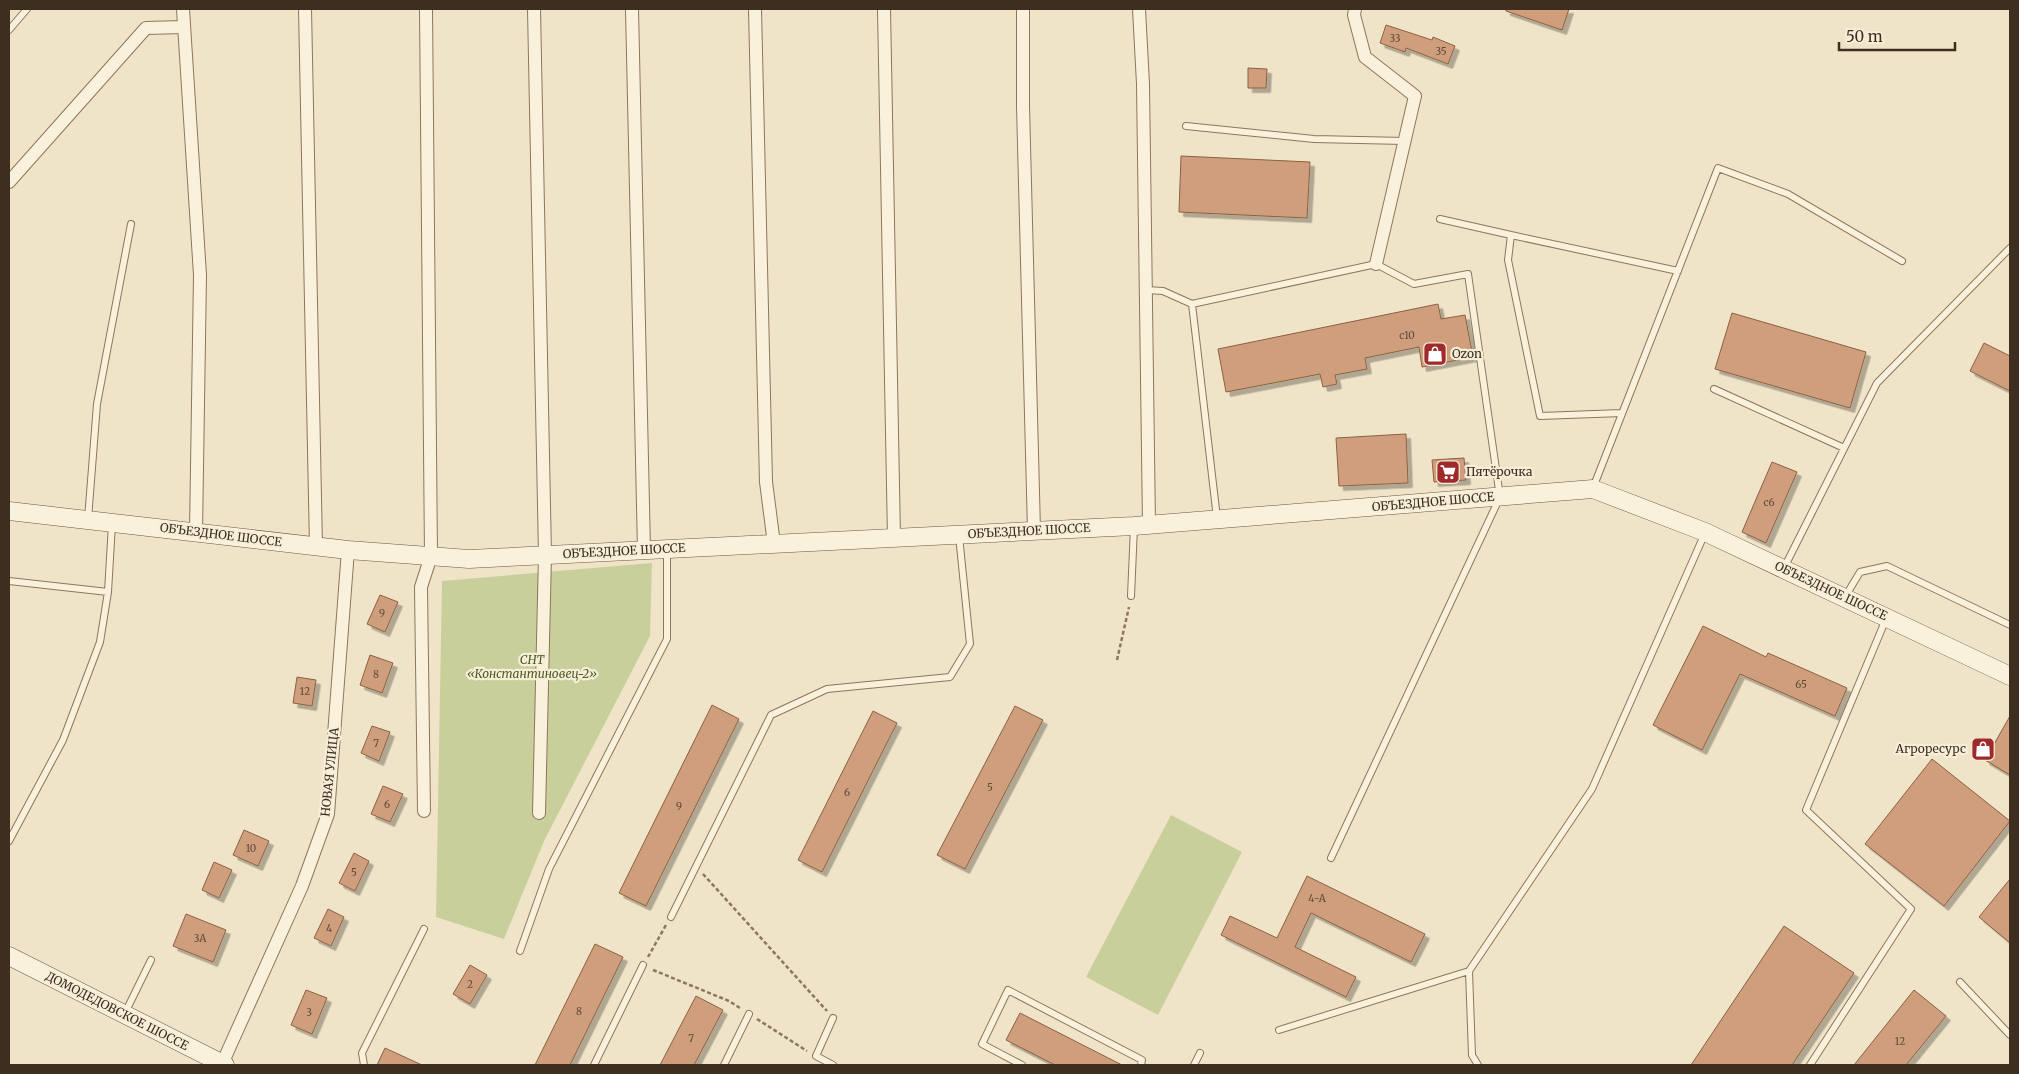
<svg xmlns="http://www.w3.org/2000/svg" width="2019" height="1074" viewBox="0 0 2019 1074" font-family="Merriweather,serif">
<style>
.green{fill:#c9cf9b}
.building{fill:#cf9f7d;stroke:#8d5f41;filter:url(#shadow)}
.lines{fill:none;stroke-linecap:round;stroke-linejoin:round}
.lane-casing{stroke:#8d765c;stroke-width:8}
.street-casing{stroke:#8d765c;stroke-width:14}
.secondary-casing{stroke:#6f573f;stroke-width:19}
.path{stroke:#8d765c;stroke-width:2.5;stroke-dasharray:4 2.5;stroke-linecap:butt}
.lane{stroke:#faf1dc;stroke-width:6}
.street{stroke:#faf1dc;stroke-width:12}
.secondary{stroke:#faf1dc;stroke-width:18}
.labels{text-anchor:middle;stroke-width:4.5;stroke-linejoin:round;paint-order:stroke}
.number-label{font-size:10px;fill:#624a37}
.poi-label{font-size:12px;fill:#3d2e20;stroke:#f7eed8;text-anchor:start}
.street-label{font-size:12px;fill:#3d2e20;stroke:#f7eed8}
.park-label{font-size:12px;font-style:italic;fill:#4d5a26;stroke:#f7eed8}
</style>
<defs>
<filter id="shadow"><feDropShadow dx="4.5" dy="4.5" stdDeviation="0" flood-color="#0004"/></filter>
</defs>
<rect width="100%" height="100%" fill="#f0e4c8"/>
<path class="green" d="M 652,563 L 650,636 L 544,841 L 504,939 L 436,917 L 442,581 Z
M 1171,815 L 1242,852 L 1158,1015 L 1086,977 Z"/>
<path class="building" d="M 1506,9 L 1569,9 L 1562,30 L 1506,11 Z
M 1386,25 L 1432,40 L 1433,37 L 1455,46 L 1448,64 L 1406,48 L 1405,52 L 1380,43 Z
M 1248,68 L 1267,69 L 1266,88 L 1248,88 Z
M 1181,156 L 1310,162 L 1307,218 L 1179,212 Z
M 1438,304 L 1441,319 L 1465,315 L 1473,357 L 1422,367 L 1419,347 L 1365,358 L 1367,369 L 1335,375 L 1337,384 L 1323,387 L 1320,374 L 1226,392 L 1218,349 Z
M 1732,313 L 1866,352 L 1850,408 L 1715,369 Z
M 1984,343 L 2010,356 L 2010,391 L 1970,371 Z
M 1406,434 L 1408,483 L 1339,486 L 1336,438 Z
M 1464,458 L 1466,480 L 1434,482 L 1432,460 Z
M 1772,462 L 1797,472 L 1766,543 L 1742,532 Z
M 380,595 L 398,602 L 385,632 L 367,624 Z
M 1703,626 L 1766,657 L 1768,653 L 1847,688 L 1835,716 L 1740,674 L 1702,750 L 1653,725 Z
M 370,655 L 393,663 L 382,693 L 360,685 Z
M 297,677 L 316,680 L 312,706 L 293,703 Z
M 712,705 L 739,719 L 646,906 L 619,893 Z
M 1015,706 L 1043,720 L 965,869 L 937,855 Z
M 873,711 L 897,723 L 822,872 L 798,860 Z
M 2010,716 L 2010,775 L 1985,760 Z
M 372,726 L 390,732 L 379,761 L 361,753 Z
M 1932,759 L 2010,821 L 1944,906 L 1865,844 Z
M 383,786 L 403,794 L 390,822 L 371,814 Z
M 244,830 L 269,841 L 258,866 L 233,855 Z
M 354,853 L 369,861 L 355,891 L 339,883 Z
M 214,862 L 232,870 L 219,898 L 202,890 Z
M 1307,876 L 1425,934 L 1411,962 L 1311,913 L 1295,947 L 1356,977 L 1346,997 L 1221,935 L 1230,916 L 1277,938 Z
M 2010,879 L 2010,943 L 1979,917 Z
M 328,909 L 344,917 L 331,946 L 314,938 Z
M 186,914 L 226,930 L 213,962 L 173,946 Z
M 1784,926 L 1854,973 L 1792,1065 L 1691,1065 Z
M 595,944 L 623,957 L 570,1065 L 535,1065 Z
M 470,965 L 487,975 L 470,1004 L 453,994 Z
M 306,990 L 327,998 L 312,1034 L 291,1025 Z
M 1914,990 L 1946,1016 L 1906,1065 L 1854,1065 Z
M 696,996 L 723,1010 L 694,1065 L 660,1065 Z
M 1020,1013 L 1122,1065 L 1055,1065 L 1006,1040 Z
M 385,1048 L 422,1065 L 377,1065 Z"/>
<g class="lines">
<g class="lane-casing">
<path id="lane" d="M 9,30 L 27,9
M 1186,126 L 1314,139 L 1405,141
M 1440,219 L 1511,235
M 1146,290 L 1163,291 L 1192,304
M 1714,389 L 1844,448
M 1622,413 L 1540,416 L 1508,260 L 1511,235 L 1678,271
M 1593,488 L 1718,168 L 1788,194 L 1902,261
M 1217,518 L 1192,304 L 1376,264 L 1414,284 L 1468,274 L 1500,497 L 1331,858
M 88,519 L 97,404 L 131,224
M 1784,568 L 1877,383 L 2010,248
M 9,581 L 108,592
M 1131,596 L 1134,527
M 1845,597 L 1860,572 L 1887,566 L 2010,625
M 9,841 L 63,740 L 100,642 L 108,592 L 112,524
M 671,917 L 771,715 L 827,689 L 950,677 L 970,644 L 959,536
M 520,951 L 549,869 L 667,639 L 667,550
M 1960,982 L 2010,1035
M 125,1013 L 151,960
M 833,1018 L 816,1056 L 833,1065
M 1279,1030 L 1469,971
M 364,1065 L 362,1053 L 424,929
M 594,1065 L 643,965
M 724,1065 L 749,1014
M 1022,1065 L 982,1044 L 1008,990 L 1142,1060 L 1141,1065
M 1194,1065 L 1200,1053
M 1478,1065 L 1472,1055 L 1469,971 L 1592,789 L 1705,533
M 1810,1065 L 1911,909 L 1806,810 L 1886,619"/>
</g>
<g class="street-casing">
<path id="street" d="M 183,9 L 200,275 L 196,532
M 305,9 L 316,547
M 534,9 L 545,555 L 539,813
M 632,9 L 644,550
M 755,9 L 766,482 L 774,544
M 884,9 L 894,538
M 1023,9 L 1023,106 L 1034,531
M 1139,9 L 1143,84 L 1149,525
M 1355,9 L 1354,15 L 1365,57 L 1415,96 L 1376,264
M 9,182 L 146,28 L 184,27
M 424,811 L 421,587 L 431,556 L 426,9
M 222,1064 L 302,886 L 328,814 L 348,550"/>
</g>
<g class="secondary-casing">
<path id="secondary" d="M 9,511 L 348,550 L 469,559 L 1134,526 L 1593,489 L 1705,532 L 2010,676
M 9,956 L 225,1065"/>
</g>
<path class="path" d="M 1117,660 L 1129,607
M 703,874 L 827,1011
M 648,957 L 666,925
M 653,970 L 729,1001 L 740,1008
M 757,1019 L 807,1051"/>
<use href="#lane" class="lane"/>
<use href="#street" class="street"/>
<use href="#secondary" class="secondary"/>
</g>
<defs>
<g id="shop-square" transform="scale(1.25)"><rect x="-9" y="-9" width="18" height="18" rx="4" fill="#9e2a2b" stroke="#f7eed8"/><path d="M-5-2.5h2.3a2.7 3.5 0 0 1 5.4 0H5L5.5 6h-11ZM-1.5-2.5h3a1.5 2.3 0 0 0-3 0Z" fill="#fff"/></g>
<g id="supermarket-square" transform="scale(1.25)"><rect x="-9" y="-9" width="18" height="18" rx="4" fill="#9e2a2b" stroke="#f7eed8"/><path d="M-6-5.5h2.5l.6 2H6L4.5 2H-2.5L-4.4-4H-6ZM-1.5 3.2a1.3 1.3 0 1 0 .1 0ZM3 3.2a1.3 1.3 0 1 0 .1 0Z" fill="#fff"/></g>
</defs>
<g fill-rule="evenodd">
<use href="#shop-square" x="1435" y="354"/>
<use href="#supermarket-square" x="1448" y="472"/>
<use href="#shop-square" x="1983" y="749"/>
</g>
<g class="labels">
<g class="number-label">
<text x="1395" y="42">33</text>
<text x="1441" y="55">35</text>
<text x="1407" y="339">с10</text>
<text x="1769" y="506">с6</text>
<text x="382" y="617">9</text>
<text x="376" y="678">8</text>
<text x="1801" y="688">65</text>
<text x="305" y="695">12</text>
<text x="376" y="747">7</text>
<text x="990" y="791">5</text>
<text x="847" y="796">6</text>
<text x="387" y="808">6</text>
<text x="679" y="810">9</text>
<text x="251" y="852">10</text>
<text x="354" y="876">5</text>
<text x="1317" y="902">4-А</text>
<text x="329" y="932">4</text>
<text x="200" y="942">3А</text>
<text x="470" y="988">2</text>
<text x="579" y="1015">8</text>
<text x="309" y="1016">3</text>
<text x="691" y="1042">7</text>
<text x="1900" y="1045">12</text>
</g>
<g class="poi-label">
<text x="1452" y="358">Ozon</text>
<text x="1466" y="476">Пятёрочка</text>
<text x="1966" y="753" text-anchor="end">Агроресурс</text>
</g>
<g class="street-label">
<text transform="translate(1433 502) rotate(-5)" y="4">ОБЪЕЗДНОЕ ШОССЕ</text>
<text transform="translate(1029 531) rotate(-3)" y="4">ОБЪЕЗДНОЕ ШОССЕ</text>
<text transform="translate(221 535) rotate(7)" y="4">ОБЪЕЗДНОЕ ШОССЕ</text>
<text transform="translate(624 551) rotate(-3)" y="4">ОБЪЕЗДНОЕ ШОССЕ</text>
<text transform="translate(1831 591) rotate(25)" y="4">ОБЪЕЗДНОЕ ШОССЕ</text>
<text transform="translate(330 772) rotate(-84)" y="4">НОВАЯ УЛИЦА</text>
<text transform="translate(117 1011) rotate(27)" y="4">ДОМОДЕДОВСКОЕ ШОССЕ</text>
</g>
<g class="park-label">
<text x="532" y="664">СНТ<tspan x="532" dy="14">«Константиновец-2»</tspan></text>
</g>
</g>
<rect width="2019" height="1074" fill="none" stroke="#3d2e20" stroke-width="20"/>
<path d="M1839 42v8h116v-8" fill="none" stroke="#3d2e20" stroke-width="2.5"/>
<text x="1846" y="42" font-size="15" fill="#3d2e20" stroke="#f7eed8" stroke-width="4" paint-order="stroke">50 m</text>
</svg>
